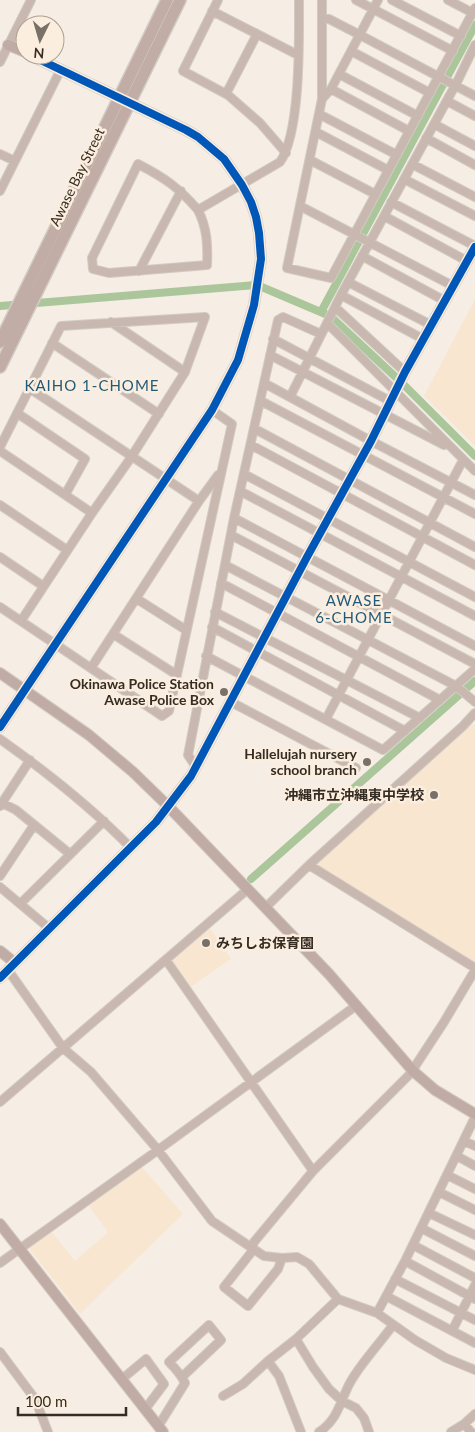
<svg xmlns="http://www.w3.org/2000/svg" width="475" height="1432" viewBox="0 0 475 1432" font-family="Lato,'Noto Sans JP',sans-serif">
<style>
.built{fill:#f8e6d1}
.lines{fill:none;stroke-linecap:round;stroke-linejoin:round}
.canal{stroke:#abc69a;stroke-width:8}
.street-casing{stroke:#d2cbc4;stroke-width:10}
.secondary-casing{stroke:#d2cbc4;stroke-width:12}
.primary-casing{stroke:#d2cbc4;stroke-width:14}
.street{stroke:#c9b8b0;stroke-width:8}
.secondary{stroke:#c0aca4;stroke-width:10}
.primary{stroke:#c1ada5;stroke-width:11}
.cycleway-casing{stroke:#fceedf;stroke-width:11}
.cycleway{stroke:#0057b8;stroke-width:8}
.poi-dot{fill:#797167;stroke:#fceedf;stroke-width:2}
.labels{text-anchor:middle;stroke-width:5;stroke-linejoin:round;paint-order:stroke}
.street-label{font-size:14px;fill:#352d23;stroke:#fceedf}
.poi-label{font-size:14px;font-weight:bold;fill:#352d23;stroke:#fceedf;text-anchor:end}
.neighbourhood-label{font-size:15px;letter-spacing:1px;fill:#1e5a7a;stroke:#fceedf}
</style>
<rect width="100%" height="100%" fill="#f6eee5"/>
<path class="built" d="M 475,299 L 475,446 L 424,396 Z
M 471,723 L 475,725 L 475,963 L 316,865 Z
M 210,928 L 231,959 L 189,988 L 171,961 Z
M 141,1166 L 183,1214 L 80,1314 L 29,1248 L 51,1231 L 75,1261 L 108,1232 L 88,1205 Z"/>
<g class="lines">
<path class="canal" d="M 0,306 L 257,285 L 330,316 L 402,383 L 475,456
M 321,312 L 475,25
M 251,879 L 475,681"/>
<g class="street-casing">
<path id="street" d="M 218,0 L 183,71 L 228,95 L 260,123 L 286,153
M 322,0 L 322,99 L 287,268 L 331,278 L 475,8
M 356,0 L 453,51
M 392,0 L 461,36
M 448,0 L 473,13
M 212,11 L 298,55
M 323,18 L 329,19 L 360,35 L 475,96
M 351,51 L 430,93
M 0,62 L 31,0
M 339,74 L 418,116
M 331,89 L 409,131
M 226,94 L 257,34
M 322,99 L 331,89 L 378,0
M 447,101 L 475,116
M 319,114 L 397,155
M 434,124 L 475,146
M 316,132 L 388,170
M 426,138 L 475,165
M 0,154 L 15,161
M 310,160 L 375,194
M 412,164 L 475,197
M 404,179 L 475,216
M 0,191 L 61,69
M 391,202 L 475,246
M 300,206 L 453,286
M 198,210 C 178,187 165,178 138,164 L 92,258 L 93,269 L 109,273 L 207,265 C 208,245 207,228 198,210 L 280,162 C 301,132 299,38 299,0
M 384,216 L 467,261
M 362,256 L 445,301
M 139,271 L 181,191
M 348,282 L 431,325
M 341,295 L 423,339
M 335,307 L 405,372
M 111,322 L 185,372
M 327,323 L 475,471
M 273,339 L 390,401
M 52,343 L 159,414
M 270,355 L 444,445
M 264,383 L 371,441 L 475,495
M 29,388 L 199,501
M 290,397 L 341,295 L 457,82 L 475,45
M 261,401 L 475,514
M 17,413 L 85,459 L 65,495
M 255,429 L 475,547
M 251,445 L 475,565
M 0,447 L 61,326 L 205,317 L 185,372 L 130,459 L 92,513 L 21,621
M 0,451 L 92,513
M 244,474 L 475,597
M 240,491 L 475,616
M 0,505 L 67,550
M 234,518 L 475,646
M 231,535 L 475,664
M 0,557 L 43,586
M 225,565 L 456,686 L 475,702
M 221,583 L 440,700
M 137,599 L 186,630
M 0,607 L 162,716 L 169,711 L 232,424 L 212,410
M 215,612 L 420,718
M 212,627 L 405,731
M 113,634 L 177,675
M 206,656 L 383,750 L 475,669
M 91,668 L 199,501 L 218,475
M 231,702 L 356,768
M 326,719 L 463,460
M 0,739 C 48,773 90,806 131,848
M 196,767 L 188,755 L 234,518 L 278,320 L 283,317 L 321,334
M 2,803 L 16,810 L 70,854
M 0,806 L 30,760
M 309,865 L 475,968
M 0,876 L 34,825
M 0,887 L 50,929
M 20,904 L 104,821
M 265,908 L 309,865 L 463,726 L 475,713
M 166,960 L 313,1171
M 8,970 L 63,1048 L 91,1072 L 158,1150 L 212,1221 L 264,1256 L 282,1258 L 297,1257 L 309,1264 L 338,1299 L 377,1313 L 415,1340 L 446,1358 L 475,1370
M 0,1102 L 248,889
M 464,1141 L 475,1146
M 457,1156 L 475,1166
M 447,1175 L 475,1189
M 439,1192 L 475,1210
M 429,1213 L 475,1235
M 421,1228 L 475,1256
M 413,1245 L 475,1278
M 282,1258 L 278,1269 L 248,1306 L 224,1287 L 250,1254 L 254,1242 L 313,1171 L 410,1074 L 444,1022 L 475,970
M 405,1261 L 475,1299
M 0,1263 L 158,1150 L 357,1005
M 395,1279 L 475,1320
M 386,1296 L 475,1343
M 377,1313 L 405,1261 L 475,1117
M 452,1331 L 475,1285
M 296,1339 L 313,1367 L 329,1389 L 342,1401 L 356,1408 L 364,1418 L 369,1432
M 0,1352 L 35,1399 L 48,1432
M 268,1361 L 279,1376 L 301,1432
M 122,1379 L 146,1359 L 164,1384 L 146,1408
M 223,1396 L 243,1384 L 268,1361 L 296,1339 L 338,1299
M 464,1424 L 471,1432
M 159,1425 L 185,1383 C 181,1375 176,1369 169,1362 L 209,1325 L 221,1340 L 182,1377
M 319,1432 C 339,1419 340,1400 351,1381 C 362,1362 380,1343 393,1325
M 451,1432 L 464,1424 L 475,1414"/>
</g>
<g class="secondary-casing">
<path id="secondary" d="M 8,45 L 25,52
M 0,673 L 89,735 L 133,772 L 169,807 L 329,974 L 413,1071 L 435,1090 L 475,1114
M 0,727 L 212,410 L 238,360 L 254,305 L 261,259 L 259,233 L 256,217 L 251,202 L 242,185 L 224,159 L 198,137 L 186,130 L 30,55
M 0,951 L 15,963
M 0,978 L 156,822 L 191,776 L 307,557 L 371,441 L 405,372 L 475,247
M 0,1224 L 163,1432"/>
</g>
<g class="primary-casing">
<path id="primary" d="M 0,342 L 167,0
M 0,367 L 180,0"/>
</g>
<use href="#street" class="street"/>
<use href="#secondary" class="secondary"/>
<use href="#primary" class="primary"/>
<g class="cycleway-casing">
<path id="cycleway" d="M 0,727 L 212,410 L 238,360 L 254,305 L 261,259 L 259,233 L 256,217 L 251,202 L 242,185 L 224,159 L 198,137 L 186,130 L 30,55
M 0,978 L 156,822 L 191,776 L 307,557 L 371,441 L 405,372 L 475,247"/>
</g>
<use href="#cycleway" class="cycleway"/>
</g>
<g class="poi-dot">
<circle cx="224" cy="692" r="5"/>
<circle cx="367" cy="762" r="5"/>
<circle cx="434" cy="795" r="5"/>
<circle cx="206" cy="943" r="5"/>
</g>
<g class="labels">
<g class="street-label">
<text transform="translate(77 177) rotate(-64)" y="5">Awase Bay Street</text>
</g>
<g class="poi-label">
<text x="214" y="689">Okinawa Police Station<tspan x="214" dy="16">Awase Police Box</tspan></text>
<text x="357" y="759">Hallelujah nursery<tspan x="357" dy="16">school branch</tspan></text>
<text x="424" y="800">沖縄市立沖縄東中学校</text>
<text x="216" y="948" text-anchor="start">みちしお保育園</text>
</g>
<g class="neighbourhood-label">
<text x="92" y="391">KAIHO 1-CHOME</text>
<text x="354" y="606">AWASE<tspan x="354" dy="17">6-CHOME</tspan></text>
</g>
</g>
<g transform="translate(40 40) rotate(185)"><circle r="24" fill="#fceedf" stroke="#aca194"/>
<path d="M0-4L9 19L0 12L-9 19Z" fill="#797167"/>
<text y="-8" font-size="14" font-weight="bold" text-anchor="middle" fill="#352d23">N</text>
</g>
<path d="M18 1407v8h108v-8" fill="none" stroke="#352d23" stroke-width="2.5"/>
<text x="25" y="1407" font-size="15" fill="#352d23" stroke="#fceedf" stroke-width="4" paint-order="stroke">100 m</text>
</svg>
